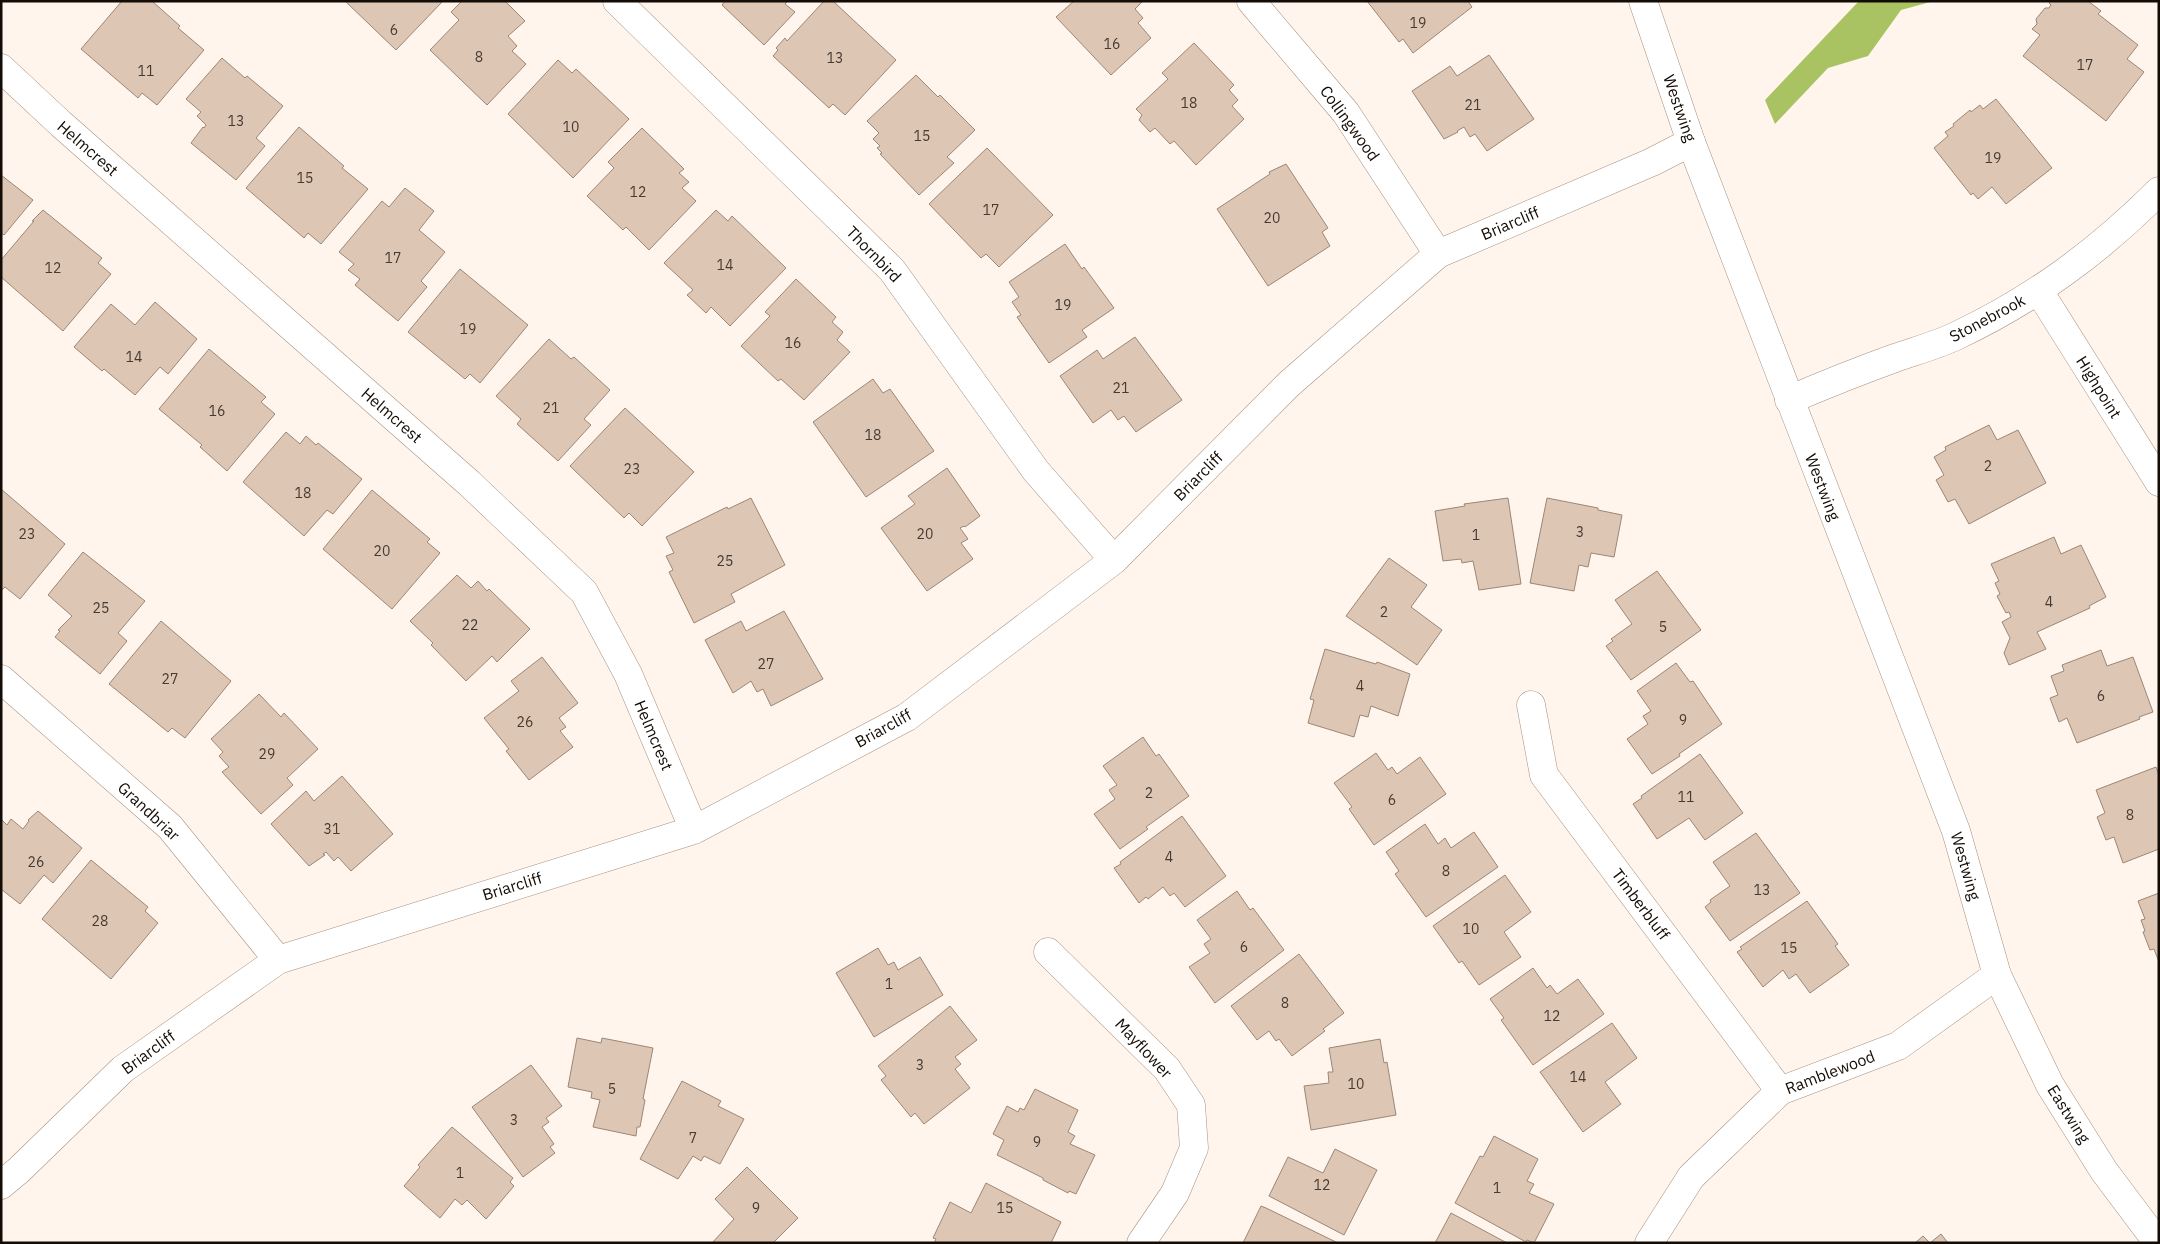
<svg xmlns="http://www.w3.org/2000/svg" width="2160" height="1244" viewBox="0 0 2160 1244" font-family="'IBM Plex Sans',sans-serif">
<style>
.forest{fill:#a9c362}
.building{fill:#dec6b4;stroke:#9c8674}
.lines{fill:none;stroke-linecap:round;stroke-linejoin:round}
.minor-casing{stroke:#a7917f;stroke-width:29}
.tertiary-casing{stroke:#a7917f;stroke-width:29}
.minor{stroke:#fff;stroke-width:28}
.tertiary{stroke:#fff;stroke-width:28}
.labels{text-anchor:middle;stroke-width:4.5;stroke-linejoin:round;paint-order:stroke}
.number-label{font-size:14px;fill:#463a31}
.street-label{font-size:16px;fill:#130b05;stroke:#fff}
</style>
<rect width="100%" height="100%" fill="#fff5ed"/>
<path class="forest" d="M 1859,1 L 1934,1 L 1901,10 L 1868,56 L 1828,68 L 1775,124 L 1765,100 Z"/>
<path class="building" d="M 122,1 L 152,1 L 180,26 L 178,28 L 204,50 L 157,105 L 142,93 L 138,98 L 81,49 Z
M 345,1 L 443,1 L 396,50 Z
M 462,1 L 505,1 L 525,21 L 508,36 L 517,46 L 512,51 L 526,64 L 487,105 L 430,50 L 459,20 L 451,12 Z
M 788,1 L 785,4 L 795,12 L 764,45 L 722,5 L 725,1 Z
M 824,1 L 833,1 L 896,60 L 845,115 L 833,104 L 829,108 L 773,56 L 778,50 L 776,48 L 785,38 L 787,41 Z
M 1074,1 L 1143,1 L 1135,9 L 1143,18 L 1138,23 L 1151,38 L 1111,75 L 1056,17 Z
M 1367,1 L 1468,1 L 1472,7 L 1413,53 L 1403,39 L 1399,42 Z
M 2050,1 L 2088,1 L 2101,11 L 2098,14 L 2138,45 L 2127,59 L 2144,72 L 2106,121 L 2023,56 L 2040,35 L 2032,29 L 2037,24 L 2036,19 L 2045,8 L 2049,8 L 2051,5 L 2049,3 Z
M 1194,43 L 1234,85 L 1229,90 L 1238,100 L 1232,106 L 1244,119 L 1196,165 L 1174,141 L 1170,144 L 1155,128 L 1150,132 L 1139,120 L 1142,115 L 1136,109 L 1168,79 L 1162,73 Z
M 1489,55 L 1534,119 L 1487,151 L 1475,134 L 1470,137 L 1464,127 L 1457,131 L 1458,132 L 1444,139 L 1412,91 L 1450,66 L 1457,76 Z
M 222,58 L 245,78 L 247,76 L 283,106 L 256,138 L 265,146 L 236,180 L 191,143 L 203,127 L 204,128 L 206,125 L 197,116 L 201,112 L 186,99 Z
M 558,60 L 572,73 L 576,69 L 629,119 L 573,178 L 508,114 Z
M 916,75 L 938,97 L 940,95 L 975,130 L 947,157 L 954,163 L 919,195 L 880,154 L 882,153 L 877,148 L 880,146 L 873,139 L 879,133 L 867,121 Z
M 1996,99 L 2052,168 L 2006,204 L 1992,187 L 1978,199 L 1973,193 L 1971,195 L 1934,148 L 1948,136 L 1945,132 L 1954,126 L 1953,124 L 1970,110 L 1971,112 L 1980,105 L 1983,109 Z
M 299,127 L 344,166 L 342,168 L 368,189 L 321,244 L 308,233 L 304,238 L 246,188 Z
M 642,128 L 684,169 L 679,173 L 689,182 L 682,188 L 696,201 L 649,250 L 626,227 L 623,230 L 587,196 L 614,168 L 608,162 Z
M 987,148 L 1053,215 L 999,267 L 986,254 L 981,258 L 929,204 Z
M 1286,164 L 1328,228 L 1322,232 L 1330,246 L 1268,286 L 1217,209 L 1270,174 L 1269,172 Z
M 1,175 L 33,200 L 4,235 L 1,233 Z
M 405,188 L 434,211 L 419,230 L 445,252 L 421,281 L 427,287 L 398,321 L 355,285 L 360,279 L 348,270 L 354,264 L 339,252 L 382,201 L 389,207 Z
M 43,210 L 102,258 L 98,263 L 111,274 L 63,331 L 1,277 L 1,260 L 34,221 L 32,221 Z
M 716,210 L 728,221 L 732,216 L 786,268 L 730,326 L 711,307 L 706,313 L 687,295 L 693,290 L 664,263 Z
M 1065,244 L 1082,269 L 1084,267 L 1114,308 L 1082,330 L 1087,337 L 1049,363 L 1017,317 L 1021,315 L 1012,302 L 1019,297 L 1009,282 Z
M 460,269 L 528,325 L 480,383 L 470,374 L 465,379 L 408,332 Z
M 796,279 L 836,317 L 832,322 L 843,332 L 837,340 L 850,352 L 804,400 L 781,379 L 778,381 L 741,346 L 770,316 L 765,312 Z
M 155,302 L 197,339 L 168,374 L 160,367 L 135,395 L 104,369 L 102,371 L 74,347 L 111,304 L 135,325 Z
M 1135,337 L 1182,400 L 1136,432 L 1124,416 L 1118,420 L 1111,410 L 1093,423 L 1060,376 L 1097,350 L 1103,359 Z
M 549,339 L 571,359 L 574,357 L 610,390 L 584,419 L 591,425 L 558,461 L 517,424 L 521,419 L 496,396 Z
M 209,349 L 266,397 L 261,402 L 275,414 L 227,471 L 200,447 L 202,445 L 159,409 Z
M 873,379 L 883,393 L 890,389 L 934,451 L 866,497 L 813,422 Z
M 625,408 L 694,472 L 642,526 L 629,513 L 624,518 L 570,466 Z
M 1989,425 L 1997,440 L 2018,430 L 2046,483 L 1969,524 L 1955,499 L 1948,502 L 1936,480 L 1944,475 L 1934,457 L 1946,450 L 1945,447 Z
M 286,432 L 300,444 L 306,436 L 316,445 L 318,443 L 362,479 L 333,514 L 327,510 L 304,536 L 243,482 Z
M 947,468 L 980,516 L 965,527 L 964,526 L 960,528 L 968,539 L 961,543 L 973,559 L 927,591 L 881,528 L 915,504 L 908,496 Z
M 1,489 L 65,544 L 20,599 L 5,587 L 1,591 Z
M 372,490 L 430,539 L 427,542 L 440,553 L 392,609 L 323,549 Z
M 751,498 L 785,565 L 731,594 L 735,602 L 694,623 L 669,572 L 673,570 L 666,556 L 674,553 L 666,537 L 727,507 L 728,509 Z
M 1508,498 L 1521,584 L 1479,590 L 1473,561 L 1462,563 L 1461,559 L 1443,561 L 1435,511 L 1465,506 L 1464,504 Z
M 1547,498 L 1598,508 L 1598,510 L 1622,515 L 1614,557 L 1591,553 L 1588,567 L 1579,565 L 1574,591 L 1530,583 Z
M 2054,537 L 2061,554 L 2081,545 L 2106,597 L 2089,606 L 2090,608 L 2037,632 L 2046,649 L 2009,665 L 2004,653 L 2010,638 L 2002,622 L 2011,617 L 2009,612 L 2006,613 L 1997,596 L 2000,594 L 1995,583 L 1999,581 L 1991,564 Z
M 83,552 L 145,601 L 118,633 L 127,641 L 100,674 L 55,637 L 60,631 L 58,630 L 72,616 L 48,595 Z
M 1389,558 L 1427,585 L 1411,607 L 1442,630 L 1417,665 L 1346,616 Z
M 1657,571 L 1701,630 L 1631,680 L 1606,646 L 1613,641 L 1611,639 L 1632,624 L 1615,600 Z
M 457,575 L 471,588 L 478,581 L 487,591 L 489,589 L 530,629 L 497,662 L 492,656 L 466,681 L 431,645 L 433,643 L 410,621 Z
M 784,611 L 823,679 L 771,706 L 763,689 L 757,692 L 751,681 L 733,693 L 705,640 L 741,621 L 746,631 Z
M 161,621 L 231,681 L 185,738 L 172,728 L 168,732 L 109,684 Z
M 1325,649 L 1376,664 L 1377,662 L 1410,674 L 1398,716 L 1371,706 L 1368,717 L 1360,715 L 1354,737 L 1308,723 L 1314,700 L 1310,699 Z
M 2101,650 L 2107,666 L 2133,657 L 2153,712 L 2139,717 L 2140,719 L 2077,743 L 2067,718 L 2059,722 L 2050,698 L 2058,695 L 2051,676 L 2064,671 L 2062,665 Z
M 542,657 L 578,703 L 559,718 L 566,727 L 560,731 L 573,747 L 529,780 L 506,751 L 509,749 L 484,718 L 519,691 L 511,681 Z
M 1676,663 L 1690,682 L 1693,681 L 1722,724 L 1679,754 L 1680,756 L 1652,774 L 1627,739 L 1648,724 L 1643,716 L 1651,711 L 1637,691 Z
M 259,694 L 281,717 L 284,713 L 318,749 L 287,778 L 293,785 L 261,814 L 222,772 L 229,767 L 219,756 L 223,752 L 211,739 Z
M 1143,737 L 1156,756 L 1159,754 L 1189,796 L 1146,827 L 1148,829 L 1120,849 L 1094,814 L 1115,799 L 1109,790 L 1117,785 L 1103,766 Z
M 1376,753 L 1388,770 L 1392,767 L 1397,774 L 1420,757 L 1446,794 L 1374,845 L 1349,809 L 1352,807 L 1334,783 Z
M 1700,754 L 1743,813 L 1705,840 L 1689,818 L 1657,839 L 1633,804 L 1642,798 L 1641,796 Z
M 2156,767 L 2159,775 L 2159,849 L 2123,863 L 2114,837 L 2106,840 L 2097,817 L 2105,813 L 2096,790 Z
M 342,776 L 393,834 L 351,871 L 338,857 L 334,861 L 326,852 L 323,854 L 325,855 L 309,866 L 271,824 L 306,791 L 314,801 Z
M 38,811 L 82,848 L 53,883 L 44,875 L 20,904 L 1,889 L 1,819 L 7,825 L 11,819 L 23,829 L 29,821 L 28,820 Z
M 1182,816 L 1226,876 L 1185,907 L 1174,893 L 1170,896 L 1163,887 L 1148,899 L 1146,897 L 1139,903 L 1114,868 L 1121,864 L 1120,862 Z
M 1425,824 L 1438,844 L 1445,838 L 1451,848 L 1474,832 L 1498,867 L 1426,917 L 1395,874 L 1399,871 L 1386,852 Z
M 1756,833 L 1800,893 L 1730,941 L 1705,907 L 1711,902 L 1710,900 L 1730,886 L 1713,862 Z
M 91,860 L 148,907 L 145,911 L 158,923 L 111,979 L 42,919 Z
M 1505,875 L 1531,912 L 1504,932 L 1521,957 L 1479,985 L 1462,961 L 1459,963 L 1433,926 Z
M 1237,891 L 1250,910 L 1253,908 L 1284,950 L 1215,1003 L 1189,967 L 1210,953 L 1204,944 L 1211,939 L 1197,920 Z
M 2159,893 L 2159,962 L 2154,949 L 2150,950 L 2143,932 L 2145,931 L 2141,920 L 2145,919 L 2138,901 Z
M 1807,901 L 1838,944 L 1835,946 L 1849,965 L 1810,993 L 1796,974 L 1789,979 L 1783,970 L 1763,987 L 1737,952 L 1742,949 L 1740,947 Z
M 878,948 L 888,965 L 894,962 L 898,970 L 920,957 L 943,995 L 874,1037 L 836,973 Z
M 1299,954 L 1344,1013 L 1323,1029 L 1325,1031 L 1292,1056 L 1279,1039 L 1276,1041 L 1269,1031 L 1257,1040 L 1231,1006 Z
M 1533,968 L 1547,988 L 1550,985 L 1557,994 L 1578,979 L 1604,1014 L 1533,1065 L 1501,1020 L 1504,1018 L 1490,999 Z
M 950,1006 L 977,1040 L 955,1057 L 961,1064 L 955,1069 L 970,1088 L 924,1124 L 915,1113 L 911,1117 L 881,1080 L 886,1076 L 878,1066 Z
M 1612,1023 L 1637,1058 L 1605,1082 L 1621,1104 L 1583,1132 L 1540,1072 Z
M 577,1038 L 601,1043 L 602,1038 L 653,1048 L 643,1099 L 645,1100 L 640,1127 L 637,1127 L 636,1136 L 593,1127 L 600,1100 L 591,1098 L 592,1092 L 568,1087 Z
M 1380,1039 L 1384,1063 L 1387,1062 L 1396,1115 L 1311,1130 L 1304,1086 L 1329,1083 L 1328,1072 L 1333,1072 L 1329,1048 Z
M 531,1065 L 562,1106 L 546,1118 L 549,1122 L 542,1127 L 554,1144 L 550,1147 L 555,1153 L 523,1177 L 472,1107 Z
M 682,1081 L 721,1101 L 718,1106 L 744,1119 L 720,1164 L 704,1156 L 701,1161 L 693,1156 L 678,1179 L 640,1159 Z
M 1035,1089 L 1078,1110 L 1068,1132 L 1075,1136 L 1070,1144 L 1095,1155 L 1076,1194 L 1069,1191 L 1068,1193 L 1043,1180 L 1043,1178 L 997,1155 L 1004,1140 L 993,1134 L 1007,1106 L 1018,1112 L 1020,1108 L 1024,1110 Z
M 452,1127 L 513,1178 L 510,1182 L 514,1186 L 486,1219 L 467,1200 L 462,1205 L 455,1199 L 440,1218 L 404,1186 L 420,1167 L 418,1165 Z
M 1494,1136 L 1538,1159 L 1527,1181 L 1534,1184 L 1529,1193 L 1554,1204 L 1534,1243 L 1527,1240 L 1526,1242 L 1455,1203 L 1480,1156 L 1483,1157 Z
M 1335,1149 L 1377,1170 L 1344,1235 L 1269,1196 L 1288,1157 L 1323,1173 Z
M 747,1167 L 798,1218 L 773,1243 L 712,1243 L 734,1219 L 715,1199 Z
M 986,1183 L 1061,1222 L 1051,1243 L 934,1243 L 936,1239 L 933,1238 L 950,1202 L 971,1213 Z
M 1261,1206 L 1266,1208 L 1338,1243 L 1243,1243 Z
M 1451,1213 L 1507,1243 L 1435,1243 Z
M 1941,1234 L 1948,1243 L 1930,1243 Z
M 1923,1236 L 1930,1243 L 1915,1243 Z"/>
<g class="lines">
<g class="minor-casing">
<path id="minor" d="M 617,1 L 892,270 L 1036,471 L 1114,560
M 1251,1 L 1346,113 L 1438,254
M 1,68 L 61,124 L 469,483 L 584,592 L 628,674 L 694,830
M 2039,291 L 2159,482
M 1789,400 C 1824,385 1859,371 1895,358 C 1915,351 1937,345 1956,336 C 2034,299 2098,252 2159,191
M 1,679 L 170,827 L 278,960
M 1531,705 L 1544,775 L 1780,1091
M 1048,952 L 1167,1069 L 1191,1105 L 1194,1148 L 1175,1193 L 1141,1243
M 1,1185 L 19,1170 L 123,1069 L 278,960 L 694,830 L 907,717 L 1114,560 L 1289,384 L 1438,254 L 1652,162 L 1691,142
M 1649,1243 L 1691,1177 L 1780,1091 L 1898,1046 L 1997,975"/>
</g>
<g class="tertiary-casing">
<path id="tertiary" d="M 1643,1 L 1691,142 L 1956,831 L 1997,975 L 2050,1085 L 2104,1171 L 2158,1243"/>
</g>
<use href="#minor" class="minor"/>
<use href="#tertiary" class="tertiary"/>
</g>
<g class="labels">
<g class="number-label">
<text x="1418" y="28">19</text>
<text x="394" y="35">6</text>
<text x="1112" y="49">16</text>
<text x="479" y="62">8</text>
<text x="835" y="63">13</text>
<text x="2085" y="70">17</text>
<text x="146" y="76">11</text>
<text x="1189" y="108">18</text>
<text x="1473" y="110">21</text>
<text x="236" y="126">13</text>
<text x="571" y="132">10</text>
<text x="922" y="141">15</text>
<text x="1993" y="163">19</text>
<text x="305" y="183">15</text>
<text x="638" y="197">12</text>
<text x="991" y="215">17</text>
<text x="1272" y="223">20</text>
<text x="393" y="263">17</text>
<text x="725" y="270">14</text>
<text x="53" y="273">12</text>
<text x="1063" y="310">19</text>
<text x="468" y="334">19</text>
<text x="793" y="348">16</text>
<text x="134" y="362">14</text>
<text x="1121" y="393">21</text>
<text x="551" y="413">21</text>
<text x="217" y="416">16</text>
<text x="873" y="440">18</text>
<text x="1988" y="471">2</text>
<text x="632" y="474">23</text>
<text x="303" y="498">18</text>
<text x="1580" y="537">3</text>
<text x="27" y="539">23</text>
<text x="925" y="539">20</text>
<text x="1476" y="540">1</text>
<text x="382" y="556">20</text>
<text x="725" y="566">25</text>
<text x="2049" y="607">4</text>
<text x="101" y="613">25</text>
<text x="1384" y="617">2</text>
<text x="470" y="630">22</text>
<text x="1663" y="632">5</text>
<text x="766" y="669">27</text>
<text x="170" y="684">27</text>
<text x="1360" y="691">4</text>
<text x="2101" y="701">6</text>
<text x="1683" y="725">9</text>
<text x="525" y="727">26</text>
<text x="267" y="759">29</text>
<text x="1149" y="798">2</text>
<text x="1686" y="802">11</text>
<text x="1392" y="805">6</text>
<text x="2130" y="820">8</text>
<text x="332" y="834">31</text>
<text x="1169" y="862">4</text>
<text x="36" y="867">26</text>
<text x="1446" y="876">8</text>
<text x="1762" y="895">13</text>
<text x="100" y="926">28</text>
<text x="1471" y="934">10</text>
<text x="1244" y="952">6</text>
<text x="1789" y="953">15</text>
<text x="889" y="989">1</text>
<text x="1285" y="1008">8</text>
<text x="1552" y="1021">12</text>
<text x="920" y="1070">3</text>
<text x="1578" y="1082">14</text>
<text x="1356" y="1089">10</text>
<text x="612" y="1094">5</text>
<text x="514" y="1125">3</text>
<text x="693" y="1143">7</text>
<text x="1037" y="1147">9</text>
<text x="460" y="1178">1</text>
<text x="1322" y="1190">12</text>
<text x="1497" y="1193">1</text>
<text x="756" y="1213">9</text>
<text x="1005" y="1213">15</text>
</g>
<g class="street-label">
<text transform="translate(1680 108) rotate(71)" y="6">Westwing</text>
<text transform="translate(1350 123) rotate(54)" y="6">Collingwood</text>
<text transform="translate(88 148) rotate(41)" y="6">Helmcrest</text>
<text transform="translate(1510 223) rotate(-23)" y="6">Briarcliff</text>
<text transform="translate(874 254) rotate(46)" y="6">Thornbird</text>
<text transform="translate(1987 318) rotate(-28)" y="6">Stonebrook</text>
<text transform="translate(2099 387) rotate(58)" y="6">Highpoint</text>
<text transform="translate(392 415) rotate(41)" y="6">Helmcrest</text>
<text transform="translate(1198 476) rotate(-45)" y="6">Briarcliff</text>
<text transform="translate(1823 487) rotate(69)" y="6">Westwing</text>
<text transform="translate(883 728) rotate(-29)" y="6">Briarcliff</text>
<text transform="translate(654 735) rotate(67)" y="6">Helmcrest</text>
<text transform="translate(149 811) rotate(43)" y="6">Grandbriar</text>
<text transform="translate(1966 866) rotate(74)" y="6">Westwing</text>
<text transform="translate(512 886) rotate(-17)" y="6">Briarcliff</text>
<text transform="translate(1641 904) rotate(53)" y="6">Timberbluff</text>
<text transform="translate(1144 1048) rotate(47)" y="6">Mayflower</text>
<text transform="translate(148 1052) rotate(-36)" y="6">Briarcliff</text>
<text transform="translate(1830 1072) rotate(-21)" y="6">Ramblewood</text>
<text transform="translate(2069 1114) rotate(58)" y="6">Eastwing</text>
</g>
</g>
<rect width="2160" height="1244" fill="none" stroke="#130b05" stroke-width="5"/>
</svg>
